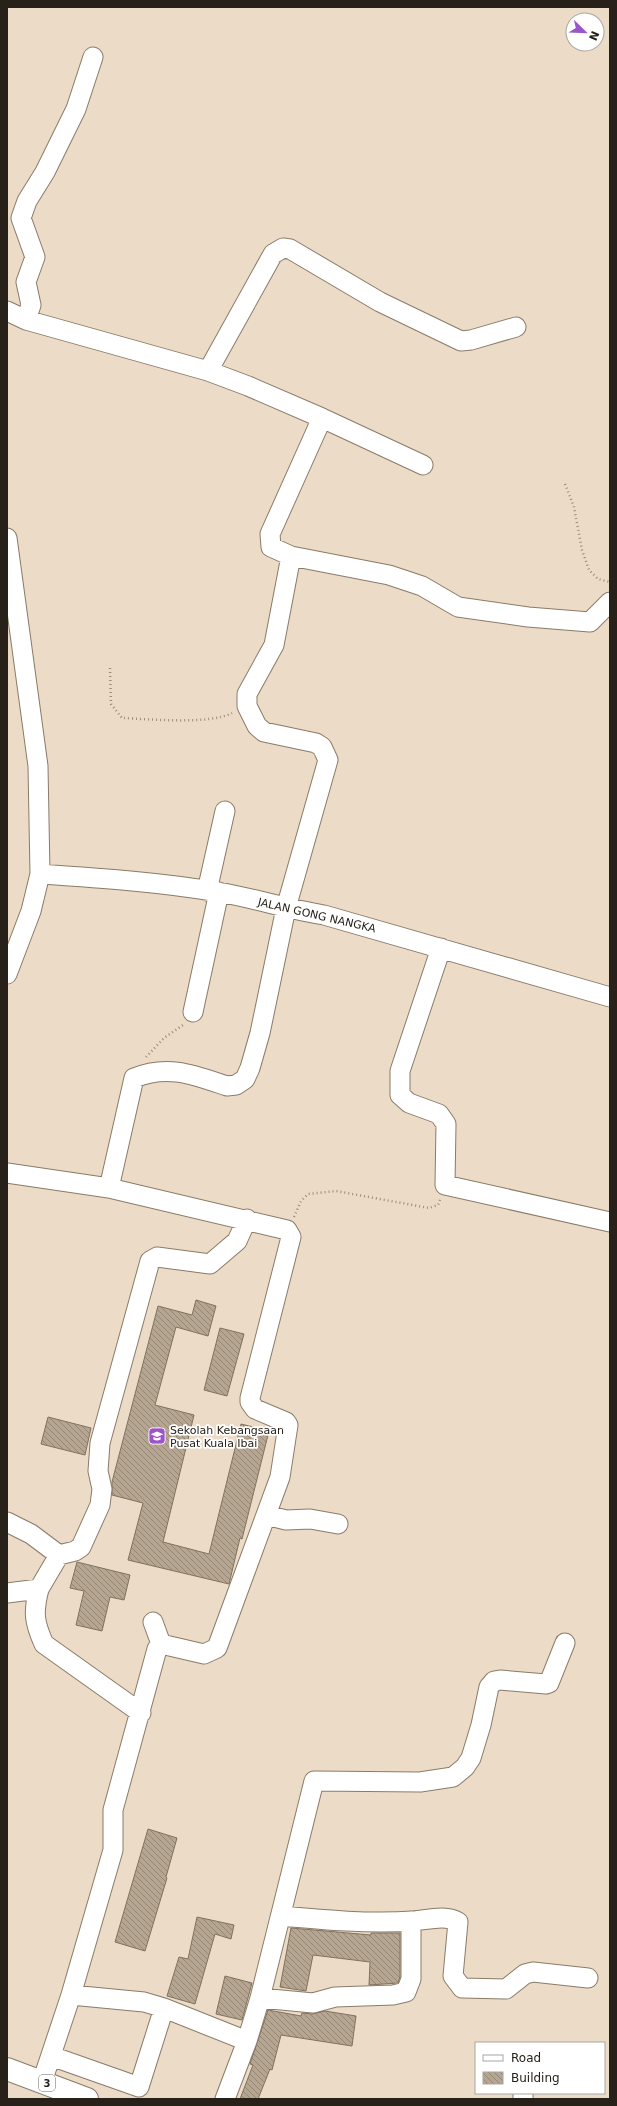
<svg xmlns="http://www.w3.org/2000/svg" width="617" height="2106" viewBox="0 0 617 2106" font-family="'DejaVu Sans',sans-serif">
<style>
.building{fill:url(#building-back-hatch);stroke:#80725e}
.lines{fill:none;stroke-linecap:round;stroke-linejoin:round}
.minor-casing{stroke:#8a7b68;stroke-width:21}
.highway-casing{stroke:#8a7b68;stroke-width:24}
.path{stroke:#998d7d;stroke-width:2.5;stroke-dasharray:1 3;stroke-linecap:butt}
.minor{stroke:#fff;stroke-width:19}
.highway{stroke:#fff;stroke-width:22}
.labels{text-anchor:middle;stroke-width:3.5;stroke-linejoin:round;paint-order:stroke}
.shield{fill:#fff;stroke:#68645e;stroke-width:1}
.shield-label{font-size:10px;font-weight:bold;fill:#272119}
.street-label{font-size:11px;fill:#272119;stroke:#fff}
.poi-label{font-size:11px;fill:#272119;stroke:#fff;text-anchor:start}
</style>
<defs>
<pattern id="building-back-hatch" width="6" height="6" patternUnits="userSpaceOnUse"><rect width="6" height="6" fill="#b6a691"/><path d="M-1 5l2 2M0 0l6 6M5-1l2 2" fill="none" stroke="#948776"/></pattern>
</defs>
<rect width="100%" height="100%" fill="#ecdbc6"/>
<path class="building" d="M 196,1300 L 216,1306 L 208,1336 L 176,1327 L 155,1405 L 194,1415 L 163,1542 L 209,1554 L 241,1424 L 269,1431 L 242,1539 L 240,1538 L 229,1584 L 128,1560 L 143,1503 L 112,1495 L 112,1482 L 158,1306 L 192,1315 Z
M 220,1328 L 244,1334 L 227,1396 L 204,1390 Z
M 48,1417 L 91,1428 L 85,1455 L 41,1444 Z
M 77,1562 L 130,1575 L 124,1600 L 110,1597 L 102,1631 L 76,1625 L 84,1591 L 70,1588 Z
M 148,1829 L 177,1838 L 166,1877 L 167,1878 L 145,1951 L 115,1942 Z
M 197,1917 L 234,1925 L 231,1939 L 215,1934 L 195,2004 L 167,1996 L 179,1957 L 188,1959 Z
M 291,1928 L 371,1935 L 371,1933 L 400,1933 L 400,1977 L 398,1983 L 369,1985 L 370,1962 L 313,1955 L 306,1991 L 280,1987 Z
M 225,1976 L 252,1983 L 242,2020 L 216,2014 Z
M 268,2010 L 301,2016 L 302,2013 L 312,2014 L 325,2011 L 356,2016 L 352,2046 L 281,2035 L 272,2070 L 270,2069 L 258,2099 L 240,2099 L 253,2065 L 250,2064 Z"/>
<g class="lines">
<g class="minor-casing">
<path id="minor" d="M 7,311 L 26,320 L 208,371 L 248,386 L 322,418 L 423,465
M 26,320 L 31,305 L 26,282 L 35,257 L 21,218 L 27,201 L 45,172 L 76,109 L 93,57
M 208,371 L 273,254 L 283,248 L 290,249 L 380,302 L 461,341 L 471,340 L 516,327
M 322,418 L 270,534 L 271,547 L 291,556 L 389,575 L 422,586 L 458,607 L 528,617 L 590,622 L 610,602
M 7,538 L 38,766 L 40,874 L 31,911 L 7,974
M 40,874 C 99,878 159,882 218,892 C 253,898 288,909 324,915 L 610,997
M 207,891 L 225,811
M 441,948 L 400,1071 L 400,1095 L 409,1103 L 439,1114 L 446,1124 L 445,1185 L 610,1222
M 193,1012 L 219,892
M 7,1173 L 109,1188 L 287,1230 L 291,1237 L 250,1398 L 250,1402 L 255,1409 L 286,1422 L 288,1425 L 280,1477 L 217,1648 L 204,1654 L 161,1644 L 157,1649 L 113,1810 L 113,1850 L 71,1995 L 42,2082
M 109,1188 L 134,1078 C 168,1064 194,1075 227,1086 L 236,1085 L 245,1079 L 250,1068 L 260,1033 L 286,908 L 328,760 L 322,747 L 316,743 L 264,732 L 257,726 L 247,706 L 247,694 L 274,645 L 291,556
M 266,1515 L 286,1520 L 310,1519 L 338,1524
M 7,1522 L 31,1534 L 59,1555
M 39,1589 C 33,1612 34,1622 44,1644 L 141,1713
M 7,1593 L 39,1589 L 59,1555 L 75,1551 L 81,1547 L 100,1505 L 102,1489 L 98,1471 L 100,1443 L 150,1261 L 157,1257 L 210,1264 L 237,1241 L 247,1219
M 153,1622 L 161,1644
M 281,1916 C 325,1920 369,1924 413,1921 C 427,1920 446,1914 458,1922 L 453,1976 L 462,1988 L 506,1989 L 525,1974 L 533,1972 L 588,1978
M 71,1995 L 144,2002 L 164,2008 L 247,2041
M 260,1998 L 313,2003 L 335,1997 L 393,1995 L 406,1992 L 411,1979 L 411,1921
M 51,2056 L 139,2087 L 164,2008
M 225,2099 L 247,2041 L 260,1998 L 314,1781 L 420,1782 L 453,1777 L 465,1767 L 471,1758 L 481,1725 L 489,1687 L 494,1681 L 500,1680 L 546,1684 L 549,1683 L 565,1643
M 523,2099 L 523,2093"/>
</g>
<g class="highway-casing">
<path id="highway" d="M 7,2069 L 87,2099"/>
</g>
<path class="path" d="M 565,484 L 574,507 L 582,550 L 589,570 L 598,579 L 610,582
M 110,668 L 111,704 L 122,718 C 150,719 209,725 232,713
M 146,1057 L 164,1038 L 183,1025
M 294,1217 L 301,1201 L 308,1194 L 336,1191 L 429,1208 L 438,1205 L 440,1200"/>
<use href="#minor" class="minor"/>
<use href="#highway" class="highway"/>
</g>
<defs>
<g id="school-square" transform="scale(0.9)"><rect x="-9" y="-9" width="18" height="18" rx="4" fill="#9c55c8" stroke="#fff"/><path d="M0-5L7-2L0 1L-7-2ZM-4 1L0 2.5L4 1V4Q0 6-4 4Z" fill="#fff"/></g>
</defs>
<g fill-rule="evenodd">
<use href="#school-square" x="157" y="1436"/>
</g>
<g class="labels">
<rect class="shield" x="39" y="2075" width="16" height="16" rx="3"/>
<g class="shield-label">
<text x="47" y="2087">3</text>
</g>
<g class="street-label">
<text transform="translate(317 915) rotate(13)" y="4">JALAN GONG NANGKA</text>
</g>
<g class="poi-label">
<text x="170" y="1434">Sekolah Kebangsaan<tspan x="170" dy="13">Pusat Kuala Ibai</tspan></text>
</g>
</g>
<rect width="617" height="2106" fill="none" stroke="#272119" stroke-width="16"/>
<rect x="475" y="2042" width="130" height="52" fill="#ffffff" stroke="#a9a6a3"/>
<rect x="483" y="2055" width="20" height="6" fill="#ffffff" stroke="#a9a6a3"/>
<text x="511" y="2062" font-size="12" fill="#272119">Road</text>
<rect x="483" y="2072" width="20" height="12" fill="url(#building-back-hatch)" stroke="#a9a6a3"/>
<text x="511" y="2082" font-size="12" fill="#272119">Building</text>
<g transform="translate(585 32) rotate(113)"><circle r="19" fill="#ffffff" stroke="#a9a6a3"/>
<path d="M0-3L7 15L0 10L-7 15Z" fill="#9c55c8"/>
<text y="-6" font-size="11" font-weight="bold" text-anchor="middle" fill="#272119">N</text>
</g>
</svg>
